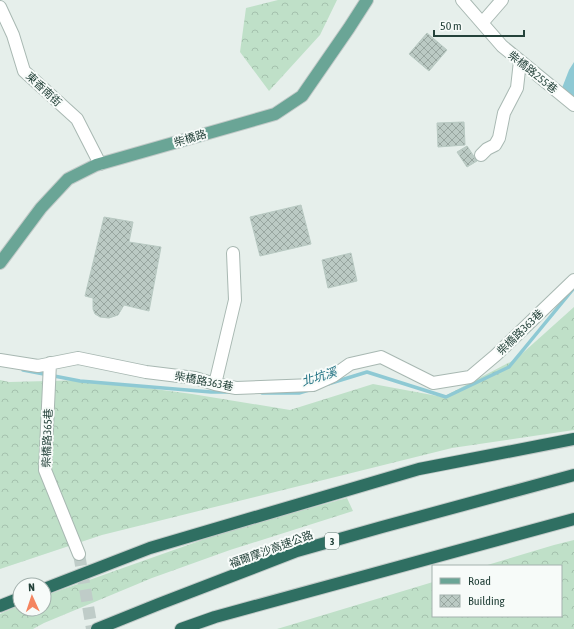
<svg xmlns="http://www.w3.org/2000/svg" width="574" height="629" viewBox="0 0 574 629" font-family="'Asap Condensed','Noto Sans TC',sans-serif">
<style>
.forest{fill:url(#forest-crowns)}
.water{fill:#8ec9d4}
.lines{fill:none;stroke-linecap:round;stroke-linejoin:round}
.stream{stroke:#8ec9d4;stroke-width:3.5}
.building{fill:url(#building-cross-hatch);stroke:#b8c9c2}
.minor-tunnel{stroke:#bfccc8;stroke-width:12;stroke-dasharray:12 6;stroke-linecap:butt}
.minor-casing{stroke:#a8b8b2;stroke-width:14}
.major-casing{stroke:#c2cac8;stroke-width:14}
.highway-casing{stroke:#c2cac8;stroke-width:14}
.minor{stroke:#fff;stroke-width:12}
.major{stroke:#6aa596;stroke-width:12}
.highway{stroke:#2f6f62;stroke-width:12}
.labels{text-anchor:middle;stroke-width:4;stroke-linejoin:round;paint-order:stroke}
.shield{fill:#f7fbf9;stroke:#637a73;stroke-width:1}
.shield-label{font-size:10px;font-weight:bold;fill:#24423a}
.street-label{font-size:11px;fill:#24423a;stroke:#f7fbf9}
.water-label{font-size:12px;font-style:italic;fill:#1c6f80;stroke:#f7fbf9}
</style>
<defs>
<pattern id="forest-crowns" width="20" height="18" patternUnits="userSpaceOnUse"><rect width="20" height="18" fill="#bfe0c8"/><path d="M2 6a3 3 0 1 1 6 0M12 15a3 3 0 1 1 6 0" fill="none" stroke="#a4c1ad"/></pattern>
<pattern id="building-cross-hatch" width="8" height="8" patternUnits="userSpaceOnUse"><rect width="8" height="8" fill="#bbcac4"/><path d="M0 0l8 8M0 8l8-8" fill="none" stroke="#98a6a0"/></pattern>
</defs>
<rect width="100%" height="100%" fill="#e6efeb"/>
<path class="forest" d="M 278,0 L 337,0 L 320,35 L 269,91 L 240,52 L 246,8 Z
M 574,307 L 574,430 L 452,448 L 102,535 L 0,569 L 0,380 L 9,382 L 87,380 L 192,394 L 290,410 L 373,384 L 443,397 L 516,359 Z
M 347,498 L 353,511 L 230,550 L 152,578 L 44,623 L 33,629 L 0,629 L 0,614 L 20,605 L 20,609 L 44,609 L 44,596 L 233,529 Z
M 574,540 L 574,629 L 277,629 L 433,582 L 433,616 L 561,616 L 561,566 L 484,566 L 554,545 Z"/>
<path class="water" d="M 574,62 L 574,99 L 562,88 L 569,70 Z"/>
<g class="lines">
<path class="stream" d="M 23,370 L 80,381 L 211,392 L 230,392
M 328,384 L 367,372 L 446,397 L 509,367 L 574,288
M 262,393 L 299,393 L 309,390"/>
</g>
<path class="building" d="M 427,33 L 447,50 L 429,71 L 409,54 Z
M 464,122 L 465,145 L 438,147 L 437,123 Z
M 467,146 L 477,161 L 467,167 L 457,152 Z
M 301,205 L 311,244 L 260,256 L 250,217 Z
M 104,217 L 133,222 L 129,242 L 161,247 L 149,311 L 124,305 L 118,315 L 109,318 L 100,317 L 95,314 L 93,309 L 93,298 L 85,296 Z
M 351,253 L 357,281 L 328,288 L 322,260 Z"/>
<g class="lines">
<path class="minor-tunnel" d="M 79,554 L 92,629"/>
<g class="minor-casing">
<path id="minor" d="M 462,0 L 502,46 L 574,105
M 0,7 L 13,35 L 24,71 L 77,119 L 100,164
M 482,23 L 502,0
M 481,155 L 487,149 L 495,145 L 499,138 L 504,113 L 517,88 L 520,61
M 0,360 L 38,366 L 78,358 L 146,372 L 195,378 L 215,384 L 236,388 L 313,385 L 333,376 L 350,364 L 381,357 L 433,383 L 470,377 L 496,355 L 574,280
M 50,363 L 45,470 L 79,554
M 215,384 L 235,300 L 233,253"/>
</g>
<g class="major-casing">
<path id="major" d="M 0,263 L 41,208 L 68,179 L 96,165 L 275,114 L 302,96 L 349,28 L 367,0"/>
</g>
<g class="highway-casing">
<path id="highway" d="M 44,589 L 150,548 L 419,469 L 574,439
M 0,606 L 20,598
M 97,629 L 159,604 L 297,551 L 382,527 L 574,475
M 181,629 L 215,617 L 574,519"/>
</g>
<use href="#minor" class="minor"/>
<use href="#major" class="major"/>
<use href="#highway" class="highway"/>
</g>
<g class="labels">
<rect class="shield" x="325" y="533" width="14" height="16" rx="3"/>
<g class="shield-label">
<text x="332" y="545">3</text>
</g>
<g class="street-label">
<text transform="translate(533 72) rotate(39)" y="4">柴橋路255巷</text>
<text transform="translate(44 89) rotate(43)" y="4">東香南街</text>
<text transform="translate(190 138) rotate(-16)" y="4">柴橋路</text>
<text transform="translate(520 332) rotate(-44)" y="4">柴橋路363巷</text>
<text transform="translate(204 381) rotate(11)" y="4">柴橋路363巷</text>
<text transform="translate(47 438) rotate(-88)" y="4">柴橋路365巷</text>
<text transform="translate(271 549) rotate(-20)" y="4">福爾摩沙高速公路</text>
</g>
<g class="water-label">
<text transform="translate(319 377) rotate(-17)" y="4">北坑溪</text>
</g>
</g>
<rect x="432" y="565" width="130" height="52" fill="#f7fbf9" stroke="#a3b1ad"/>
<rect x="440" y="578" width="20" height="6" fill="#6aa596" stroke="#a3b1ad"/>
<text x="468" y="585" font-size="12" fill="#24423a">Road</text>
<rect x="440" y="595" width="20" height="12" fill="url(#building-cross-hatch)" stroke="#a3b1ad"/>
<text x="468" y="605" font-size="12" fill="#24423a">Building</text>
<g transform="translate(32 597) rotate(357)"><circle r="19" fill="#f7fbf9" stroke="#a3b1ad"/>
<path d="M0-3L7 15L0 10L-7 15Z" fill="#f4845f"/>
<text y="-6" font-size="11" font-weight="bold" text-anchor="middle" fill="#24423a">N</text>
</g>
<path d="M434 30v6h90v-6" fill="none" stroke="#24423a" stroke-width="2"/>
<text x="440" y="30" font-size="12" fill="#24423a" stroke="#f7fbf9" stroke-width="3" paint-order="stroke">50 m</text>
</svg>
